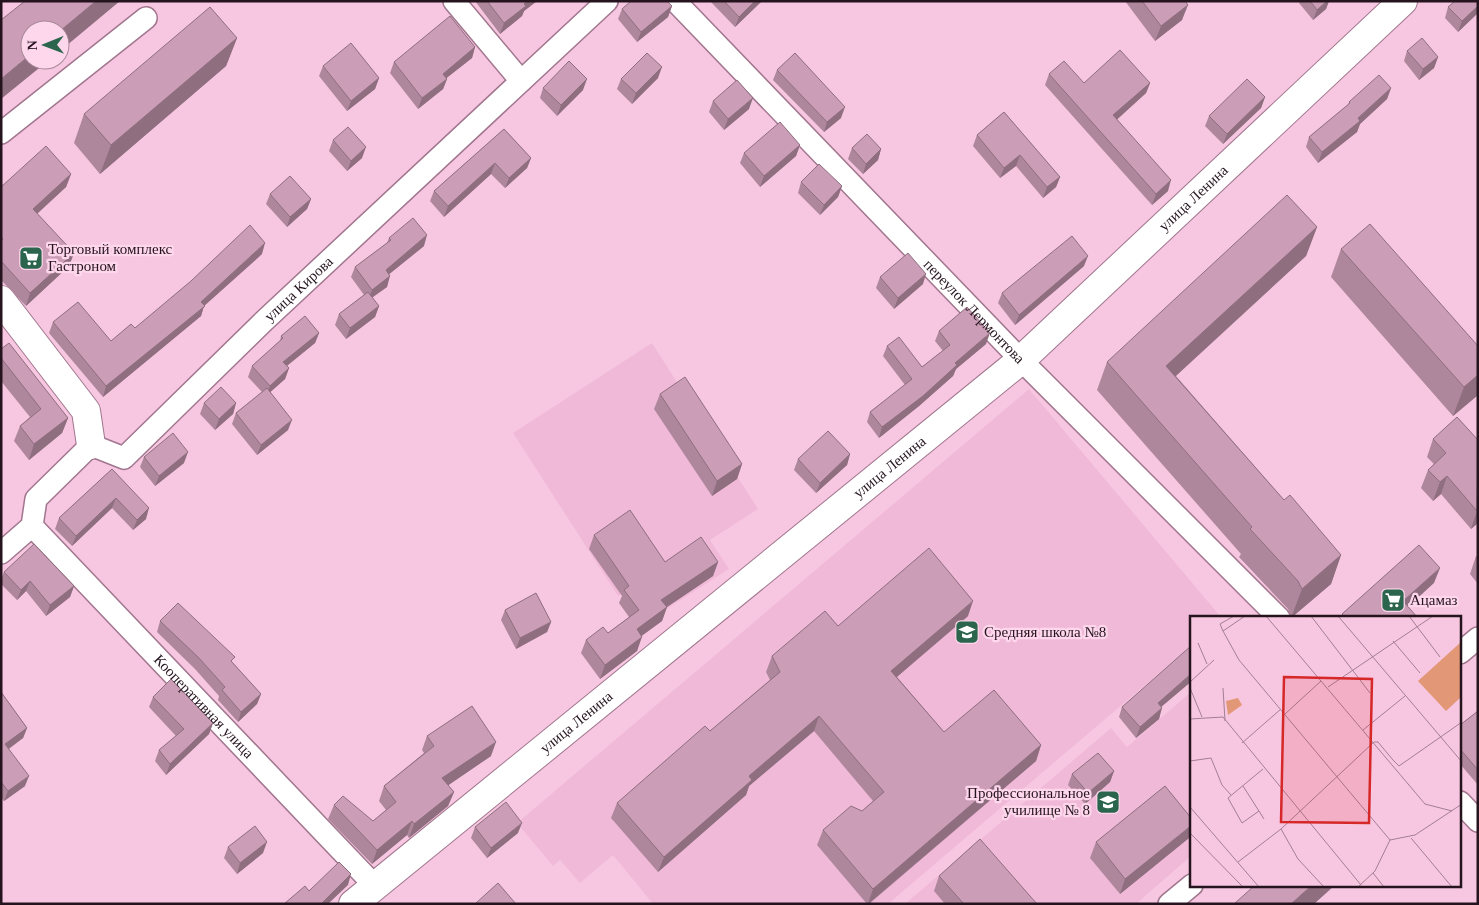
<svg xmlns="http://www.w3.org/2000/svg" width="1479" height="905" viewBox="0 0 1479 905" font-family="'Times New Roman',serif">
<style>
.built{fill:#f0b9d8}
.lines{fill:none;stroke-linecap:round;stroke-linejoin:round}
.street-casing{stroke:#a1768e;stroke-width:24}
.secondary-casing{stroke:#a1768e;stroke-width:30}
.street{stroke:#fff;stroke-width:21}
.secondary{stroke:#fff;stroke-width:28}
.wall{fill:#af879d}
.shaded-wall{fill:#8e6e7f}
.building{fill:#cb9db6;stroke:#8e6e7f}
.labels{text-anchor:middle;stroke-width:4.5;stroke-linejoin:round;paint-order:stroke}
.street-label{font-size:15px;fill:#25141e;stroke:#fed7ec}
.poi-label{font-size:15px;fill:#25141e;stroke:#fed7ec;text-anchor:start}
.inset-road{fill:none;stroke:#a37f93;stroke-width:1}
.view{fill:#d62828;fill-opacity:0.15;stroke:#d62828;stroke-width:2.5}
.inset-edge{fill:none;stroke:#25141e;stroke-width:2.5}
</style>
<rect width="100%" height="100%" fill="#f7c7e1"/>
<path class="built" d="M 652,343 L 758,509 L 710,540 L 729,569 L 665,610 L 645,579 L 618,596 L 513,433 Z
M 1029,389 L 1221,617 L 1192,618 L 1191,646 L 888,904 L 653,904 L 613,855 L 580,883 L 560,860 L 553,866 L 517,823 Z
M 1191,692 L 1191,856 L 1136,904 L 905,904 L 1111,728 L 1127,747 Z"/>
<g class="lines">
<g class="street-casing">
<g id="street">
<path d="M 454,1 L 521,81"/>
<path id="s1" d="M 675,1 L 1021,360 L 1279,618"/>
<path d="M 1,133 L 146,18"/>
<path id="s2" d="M 32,526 L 375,886"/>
<path id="s3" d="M 1,553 L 32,526 L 36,499 L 91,445 L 124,458 L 264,321 L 607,1"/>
<path d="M 1460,653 L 1478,638"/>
<path d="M 1460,802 L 1478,821"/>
<path d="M 1169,904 L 1192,885"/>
</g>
</g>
<g class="secondary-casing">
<g id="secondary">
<path d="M 1,300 L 86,411 L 91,445"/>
<path id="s4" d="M 353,904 L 1021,360 L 1403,1"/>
</g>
</g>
<use href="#street" class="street"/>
<use href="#secondary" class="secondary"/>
</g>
<path class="wall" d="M 475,1 L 537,1 L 524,11 L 522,16 L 500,34 Z
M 710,1 L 762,1 L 735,27 Z
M 1125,1 L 1185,1 L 1182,20 L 1155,41 Z
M 1300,1 L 1329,1 L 1326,9 L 1313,20 L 1299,3 Z
M 1478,1 L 1478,13 L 1458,32 L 1445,18 L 1448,7 Z
M 672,6 L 668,17 L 637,42 L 618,19 L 622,9 Z
M 237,38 L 226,66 L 100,174 L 74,143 L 84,114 Z
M 475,47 L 472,58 L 446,78 L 447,79 L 443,89 L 418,109 L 390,73 L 394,62 Z
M 1407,51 L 1438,57 L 1434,68 L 1419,80 L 1404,61 Z
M 323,66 L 379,78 L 375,89 L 347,111 L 319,76 Z
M 777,70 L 841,118 L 824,132 L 773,80 Z
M 1049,74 L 1084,83 L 1150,83 L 1146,93 L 1117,119 L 1168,191 L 1152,205 L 1045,85 Z
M 658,78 L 632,104 L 617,89 L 621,79 Z
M 543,88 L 583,90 L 557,116 L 540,98 Z
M 1391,88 L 1387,99 L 1360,124 L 1357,132 L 1318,163 L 1306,147 L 1309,137 L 1348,105 L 1349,102 Z
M 1265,97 L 1261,108 L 1223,144 L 1205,126 L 1209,116 Z
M 713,101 L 749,109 L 724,130 L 709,112 Z
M 1004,112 L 1060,177 L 1056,187 L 1043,198 L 1016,166 L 1000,178 L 973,146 L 977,135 Z
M 504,129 L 531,158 L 527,168 L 505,188 L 491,174 L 444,217 L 430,201 L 434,191 Z
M 333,140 L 362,158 L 347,171 L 329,151 Z
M 800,145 L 796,156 L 760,187 L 740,163 L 744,153 Z
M 852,148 L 881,149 L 878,160 L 863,174 L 848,159 Z
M 71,174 L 66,187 L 37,214 L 74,253 L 69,266 L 26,306 L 1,280 L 1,187 Z
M 801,182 L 842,186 L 838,197 L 820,215 L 798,193 Z
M 270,194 L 311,199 L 307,209 L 287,227 L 266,204 Z
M 1317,227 L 1306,256 L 1176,376 L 1284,500 L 1341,555 L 1331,584 L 1291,618 L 1288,609 L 1239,557 L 1241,554 L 1097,390 L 1107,362 Z
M 389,238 L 424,246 L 389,274 L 387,287 L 372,298 L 379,306 L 375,317 L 346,339 L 335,325 L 339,314 L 364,295 L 351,277 L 355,267 L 387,243 Z
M 1341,249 L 1478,346 L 1478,395 L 1453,416 L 1331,277 Z
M 262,254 L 204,306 L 201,316 L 103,397 L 49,333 L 53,322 L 111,341 L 135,328 Z
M 1084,266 L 1015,325 L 998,303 L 1002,293 Z
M 880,277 L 923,284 L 894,309 L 876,288 Z
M 939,331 L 986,344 L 956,369 L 953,376 L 919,406 L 879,438 L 867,422 L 870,412 L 905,385 L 883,356 L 887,346 L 922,367 L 943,351 L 935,341 Z
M 319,333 L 315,343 L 287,366 L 289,368 L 285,379 L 270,392 L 288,430 L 257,455 L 232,424 L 236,413 L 262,392 L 248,377 L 252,366 L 280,341 L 281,336 Z
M 1,349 L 68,418 L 62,433 L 29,460 L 14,441 L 20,426 L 30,417 L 1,381 Z
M 660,394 L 742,464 L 737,479 L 712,496 L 654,409 Z
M 204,403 L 236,403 L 233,414 L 215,430 L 200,414 Z
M 1433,439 L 1478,440 L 1478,523 L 1471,529 L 1441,494 L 1433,501 L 1421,488 L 1428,470 L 1434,464 L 1427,457 Z
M 850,454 L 847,465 L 816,493 L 794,470 L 798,459 Z
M 144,457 L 184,463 L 155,486 L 140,467 Z
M 112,469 L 146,519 L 133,530 L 112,508 L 72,546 L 55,529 L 59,518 Z
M 594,535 L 665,562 L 718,562 L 713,576 L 667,607 L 662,621 L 641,636 L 637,651 L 600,679 L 581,653 L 586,640 L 608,633 L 629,617 L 619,603 L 622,596 L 589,549 Z
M 1478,555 L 1478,584 L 1470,574 L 1476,556 Z
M 4,572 L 74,586 L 70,597 L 46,616 L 26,591 L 17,600 L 1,584 L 1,579 Z
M 505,610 L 551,622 L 547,632 L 516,649 L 501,620 Z
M 968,616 L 897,677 L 944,732 L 1041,745 L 1036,761 L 869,904 L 867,904 L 817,845 L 823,830 L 862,811 L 873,801 L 814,731 L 749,786 L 746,795 L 658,872 L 611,818 L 617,803 L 710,731 L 770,680 L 766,672 L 772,656 L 838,626 Z
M 160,621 L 233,663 L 261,694 L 257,704 L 238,722 L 218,700 L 219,696 L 195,669 L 157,632 Z
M 1,692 L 27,728 L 23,738 L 9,749 L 25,786 L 4,801 L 1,798 Z
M 153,697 L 213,723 L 209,734 L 166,775 L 155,761 L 159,750 L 176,736 L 149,707 Z
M 1122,707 L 1161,707 L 1159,719 L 1136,738 L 1119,717 Z
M 1478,711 L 1478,785 L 1460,764 L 1460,725 Z
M 427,736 L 491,756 L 448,785 L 454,792 L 448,806 L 409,838 L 407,835 L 372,864 L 328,819 L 334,805 L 373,821 L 386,810 L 379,801 L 384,786 L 424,753 L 422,750 Z
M 1114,771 L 1110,782 L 1085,804 L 1068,785 L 1072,774 Z
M 475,827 L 518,833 L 487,858 L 471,838 Z
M 1189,838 L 1120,894 L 1090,858 L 1096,842 Z
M 228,847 L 263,853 L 237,874 L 224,858 Z
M 939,876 L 1037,904 L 945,904 L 934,891 Z"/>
<path class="shaded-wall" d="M 96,1 L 120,1 L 60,51 L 60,31 Z
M 527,1 L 537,1 L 524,11 L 522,16 L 500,34 L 504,23 Z
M 755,1 L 762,1 L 735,27 L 739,17 Z
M 1327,1 L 1329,1 L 1326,9 L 1313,20 L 1317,10 Z
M 1188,5 L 1182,20 L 1155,41 L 1161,26 Z
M 672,6 L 668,17 L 637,42 L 641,32 Z
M 1478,6 L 1478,13 L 1458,32 L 1462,21 Z
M 237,38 L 226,66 L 100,174 L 111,145 Z
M 475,47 L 472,58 L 439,84 L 443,74 Z
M 30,55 L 30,60 L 49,60 L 1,99 L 1,79 Z
M 1438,57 L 1434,68 L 1419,80 L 1423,69 Z
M 662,67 L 658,78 L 632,104 L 636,93 Z
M 379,78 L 375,89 L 347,111 L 351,101 Z
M 447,79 L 443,89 L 418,109 L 422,98 Z
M 587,79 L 583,90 L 557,116 L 561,105 Z
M 1150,83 L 1146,93 L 1110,126 L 1113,115 Z
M 1391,88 L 1387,99 L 1360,124 L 1357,132 L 1318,163 L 1322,152 Z
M 1265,97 L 1261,108 L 1223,144 L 1227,134 Z
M 753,98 L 749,109 L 724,130 L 728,119 Z
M 845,107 L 841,118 L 824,132 L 827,122 Z
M 800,145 L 796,156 L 760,187 L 764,176 Z
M 366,147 L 362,158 L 347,171 L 351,161 Z
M 881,149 L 878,160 L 863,174 L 866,164 Z
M 1020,155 L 1016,166 L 1000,178 L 1004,168 Z
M 531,158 L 527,168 L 505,188 L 509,178 Z
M 495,163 L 491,174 L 444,217 L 448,206 Z
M 71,174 L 66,187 L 28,222 L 33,209 Z
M 1060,177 L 1056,187 L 1043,198 L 1047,187 Z
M 1171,180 L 1168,191 L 1152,205 L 1156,194 Z
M 842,186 L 838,197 L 820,215 L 824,205 Z
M 311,199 L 307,209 L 287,227 L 290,217 Z
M 1317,227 L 1306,256 L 1156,394 L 1166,366 Z
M 427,235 L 424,246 L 382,280 L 386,270 Z
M 265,243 L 262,254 L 204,306 L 201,316 L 103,397 L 106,386 L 201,302 Z
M 74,253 L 69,266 L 26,306 L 30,293 Z
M 1088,256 L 1084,266 L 1015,325 L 1019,315 Z
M 926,274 L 923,284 L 894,309 L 898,298 Z
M 390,276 L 387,287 L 368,300 L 372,290 Z
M 379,306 L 375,317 L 346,339 L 350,328 Z
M 319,333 L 315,343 L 279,372 L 283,362 Z
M 990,333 L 986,344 L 956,369 L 953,376 L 919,406 L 879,438 L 882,427 L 955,363 Z
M 289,368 L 285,379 L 266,396 L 270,386 Z
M 1478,375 L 1478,395 L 1453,416 L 1464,387 Z
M 236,403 L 233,414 L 215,430 L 219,419 Z
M 68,418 L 62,433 L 29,460 L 34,444 Z
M 292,420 L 288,430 L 257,455 L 261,445 Z
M 188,452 L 184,463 L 155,486 L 159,476 Z
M 850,454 L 847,465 L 816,493 L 820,483 Z
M 742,464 L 737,479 L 712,496 L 717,481 Z
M 1447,476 L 1441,494 L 1433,501 L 1440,482 Z
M 116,498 L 112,508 L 72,546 L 76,536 Z
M 149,508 L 146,519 L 133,530 L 137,520 Z
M 1478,510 L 1478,523 L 1471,529 L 1477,511 Z
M 1341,555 L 1331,584 L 1291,618 L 1302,589 Z
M 718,562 L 713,576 L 667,607 L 662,621 L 632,643 L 637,629 L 661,600 Z
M 1440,568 L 1434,583 L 1398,616 L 1403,601 Z
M 30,581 L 26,591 L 17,600 L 21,590 Z
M 74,586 L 70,597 L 46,616 L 50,605 Z
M 973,601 L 968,616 L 886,686 L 891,671 Z
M 551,622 L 547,632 L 516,649 L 520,638 Z
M 642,637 L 637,651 L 600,679 L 605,665 Z
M 1192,673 L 1192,681 L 1154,713 L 1158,703 Z
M 261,694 L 257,704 L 238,722 L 241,712 Z
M 1162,708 L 1159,719 L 1136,738 L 1140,727 Z
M 819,716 L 814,731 L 749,786 L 746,795 L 658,872 L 664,857 L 749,776 Z
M 213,723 L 209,734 L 166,775 L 170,764 Z
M 27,728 L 23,738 L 1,754 L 5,744 Z
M 496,742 L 491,756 L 437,793 L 442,778 Z
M 1041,745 L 1036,761 L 868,904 L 873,889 Z
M 1114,771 L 1110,782 L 1085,804 L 1088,793 Z
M 29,776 L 25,786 L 4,801 L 8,791 Z
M 454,792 L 448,806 L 409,838 L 414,824 Z
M 412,821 L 407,835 L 372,864 L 377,850 Z
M 522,823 L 518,833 L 487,858 L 491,848 Z
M 1192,825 L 1192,830 L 1189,838 L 1120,894 L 1125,879 Z
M 267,842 L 263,853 L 237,874 L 240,863 Z
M 351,874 L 348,885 L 328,904 L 321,904 Z
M 1311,886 L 1334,886 L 1314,904 L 1291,904 Z"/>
<path class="building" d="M 25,1 L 96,1 L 60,31 L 60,30 L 30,30 L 30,55 L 1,79 L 1,20 Z
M 487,1 L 527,1 L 524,4 L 526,6 L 504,23 Z
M 631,1 L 667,1 L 672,6 L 641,32 L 622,9 Z
M 724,1 L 755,1 L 739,17 Z
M 1142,1 L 1185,1 L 1188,5 L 1161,26 Z
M 1310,1 L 1327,1 L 1317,10 Z
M 1455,1 L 1478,1 L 1478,6 L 1462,21 L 1448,7 Z
M 210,7 L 237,38 L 111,145 L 84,114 Z
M 450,16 L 475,47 L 443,74 L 447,79 L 422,98 L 394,62 Z
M 1422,38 L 1438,57 L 1423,69 L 1407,51 Z
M 351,43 L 379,78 L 351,101 L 323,66 Z
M 1120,50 L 1150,83 L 1113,115 L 1171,180 L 1156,194 L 1049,74 L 1064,61 L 1084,83 Z
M 647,53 L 662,67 L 636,93 L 621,79 Z
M 795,53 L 845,107 L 827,122 L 777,70 Z
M 569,61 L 587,79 L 561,105 L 543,88 Z
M 1379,75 L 1391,88 L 1358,118 L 1360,121 L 1322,152 L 1309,137 L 1350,103 L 1349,102 Z
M 1247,79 L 1265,97 L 1227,134 L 1209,116 Z
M 737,80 L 753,98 L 728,119 L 713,101 Z
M 1004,112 L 1060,177 L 1047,187 L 1020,155 L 1004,168 L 977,135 Z
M 780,122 L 800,145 L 764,176 L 744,153 Z
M 348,127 L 366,147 L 351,161 L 333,140 Z
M 504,129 L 531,158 L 509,178 L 495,163 L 448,206 L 434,191 Z
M 867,134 L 881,149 L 866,164 L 852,148 Z
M 46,146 L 71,174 L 33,209 L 74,253 L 30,293 L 1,261 L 1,241 L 3,239 L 1,238 L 1,187 Z
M 819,164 L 842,186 L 824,205 L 801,182 Z
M 290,176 L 311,199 L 290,217 L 270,194 Z
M 1287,195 L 1317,227 L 1166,366 L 1284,500 L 1290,495 L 1341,555 L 1302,589 L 1298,581 L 1250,529 L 1252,527 L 1107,362 Z
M 413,218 L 427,235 L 386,270 L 390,276 L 372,290 L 355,267 L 391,240 L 389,238 Z
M 1370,224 L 1478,346 L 1478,375 L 1464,387 L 1341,249 Z
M 250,225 L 265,243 L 201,302 L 205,306 L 106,386 L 53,322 L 78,302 L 111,341 L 131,324 L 135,328 L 191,281 Z
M 1072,236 L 1088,256 L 1019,315 L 1002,293 Z
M 908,253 L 926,274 L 898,298 L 880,277 Z
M 368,292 L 379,306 L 350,328 L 339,314 Z
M 967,307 L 990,333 L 955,363 L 957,365 L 923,396 L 882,427 L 870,412 L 912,379 L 887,346 L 899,337 L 922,367 L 950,345 L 939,331 Z
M 305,316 L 319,333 L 283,362 L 289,368 L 270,386 L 252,366 L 283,338 L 281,336 Z
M 9,343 L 68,418 L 34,444 L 20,426 L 41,409 L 1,358 L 1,349 Z
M 685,377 L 742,464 L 717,481 L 660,394 Z
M 221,387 L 236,403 L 219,419 L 204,403 Z
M 267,388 L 292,420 L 261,445 L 236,413 Z
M 1457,417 L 1478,440 L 1477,511 L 1447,476 L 1440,482 L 1428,470 L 1446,453 L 1433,439 Z
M 828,431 L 850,454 L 820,483 L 798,459 Z
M 173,433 L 188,452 L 159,476 L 144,457 Z
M 112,469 L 149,508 L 137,520 L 116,498 L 76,536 L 59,518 Z
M 630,510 L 665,562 L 701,537 L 718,562 L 661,600 L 667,607 L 637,629 L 642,637 L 605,665 L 586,640 L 603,627 L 608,633 L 639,610 L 624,590 L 629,586 L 594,535 Z
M 34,544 L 74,586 L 50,605 L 30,581 L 21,590 L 4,572 Z
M 1419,545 L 1440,568 L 1403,601 L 1418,618 L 1346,618 L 1342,614 Z
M 929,548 L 973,601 L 891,671 L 944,732 L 994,690 L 1041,745 L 873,889 L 823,830 L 851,806 L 862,811 L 884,792 L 819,716 L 749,776 L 752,780 L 664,857 L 617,803 L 705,726 L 710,731 L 780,672 L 772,656 L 825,611 L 838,626 Z
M 536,593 L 551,622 L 520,638 L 505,610 Z
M 178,603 L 235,657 L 231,661 L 261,694 L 241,712 L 222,690 L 225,687 L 199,658 L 160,621 Z
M 1192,645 L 1192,673 L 1158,703 L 1162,708 L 1140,727 L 1122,707 Z
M 171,679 L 213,723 L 170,764 L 159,750 L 184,729 L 153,697 Z
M 1,692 L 27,728 L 5,744 L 29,776 L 8,791 L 1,782 Z
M 472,706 L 496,742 L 442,778 L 454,792 L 414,824 L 412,821 L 377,850 L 334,805 L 343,796 L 373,821 L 396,802 L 384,786 L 434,746 L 427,736 Z
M 1478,711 L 1478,770 L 1460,749 L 1460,725 Z
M 1098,753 L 1114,771 L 1088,793 L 1072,774 Z
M 1165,786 L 1192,819 L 1192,825 L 1125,879 L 1096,842 Z
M 506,802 L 522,823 L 491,848 L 475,827 Z
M 255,826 L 267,842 L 240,863 L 228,847 Z
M 980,839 L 1037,904 L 964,904 L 939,876 Z
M 339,862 L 351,874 L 321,904 L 284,904 L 305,886 L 309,891 Z
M 498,883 L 516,904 L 475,904 Z
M 1254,886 L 1311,886 L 1291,904 L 1234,904 Z"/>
<defs>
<g id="supermarket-square" transform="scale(1.25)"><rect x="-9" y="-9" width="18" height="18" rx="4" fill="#2c654e" stroke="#fed7ec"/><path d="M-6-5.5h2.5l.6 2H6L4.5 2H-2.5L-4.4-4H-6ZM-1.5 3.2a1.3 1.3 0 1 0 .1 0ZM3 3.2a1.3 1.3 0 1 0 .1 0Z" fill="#fff"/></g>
<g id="school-square" transform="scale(1.25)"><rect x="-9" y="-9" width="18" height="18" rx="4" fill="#2c654e" stroke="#fed7ec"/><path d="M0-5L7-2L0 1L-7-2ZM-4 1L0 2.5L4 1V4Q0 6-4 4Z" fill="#fff"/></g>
<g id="university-square" transform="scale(1.25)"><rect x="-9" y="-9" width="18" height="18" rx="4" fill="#2c654e" stroke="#fed7ec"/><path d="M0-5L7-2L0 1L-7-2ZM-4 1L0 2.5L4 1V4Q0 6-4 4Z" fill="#fff"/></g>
</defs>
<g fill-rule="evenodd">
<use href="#supermarket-square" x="31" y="258"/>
<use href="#supermarket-square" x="1393" y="600"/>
<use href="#school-square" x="967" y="632"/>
<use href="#university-square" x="1108" y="802"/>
</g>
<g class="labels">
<g class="street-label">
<text dy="5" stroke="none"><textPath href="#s4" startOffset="1098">улица Ленина</textPath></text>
<text dy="5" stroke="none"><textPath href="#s3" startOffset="424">улица Кирова</textPath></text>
<text dy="5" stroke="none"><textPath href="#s1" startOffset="431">переулок Лермонтова</textPath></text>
<text dy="5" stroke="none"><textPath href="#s4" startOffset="692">улица Ленина</textPath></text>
<text dy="5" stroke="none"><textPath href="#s2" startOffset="249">Кооперативная улица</textPath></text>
<text dy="5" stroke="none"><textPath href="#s4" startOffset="288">улица Ленина</textPath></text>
</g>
<g class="poi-label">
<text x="48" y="254">Торговый комплекс<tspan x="48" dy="17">Гастроном</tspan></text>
<text x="1410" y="605">Ацамаз</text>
<text x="984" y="637">Средняя школа №8</text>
<text x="1090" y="798" text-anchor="end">Профессиональное<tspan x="1090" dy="17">училище № 8</tspan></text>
</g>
</g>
<g transform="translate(1190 616)">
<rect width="271" height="271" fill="#f7c7e1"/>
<path d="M 271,26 L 271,81 L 256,95 L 228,65 Z" fill="#e29776"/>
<path d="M 48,82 L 52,89 L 38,99 L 36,85 Z" fill="#e29776"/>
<path class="inset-road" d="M 44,0 L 30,8 L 33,15 L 55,0M 76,0 L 235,188 L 262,195M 121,0 L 180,77M 148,0 L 272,146M 219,0 L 250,41M 33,15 L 49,44 L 200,224M 203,25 L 230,57M 8,27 L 17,48M 0,66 L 24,44M 138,71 L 243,0M 0,72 L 12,101M 33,72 L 35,105M 95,98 L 131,65M 0,103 L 33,101 L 171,269M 173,114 L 215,80M 52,127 L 91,93M 203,144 L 209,150 L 272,106M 0,145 L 21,142 L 32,169 L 41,179M 53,170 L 74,203M 0,191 L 69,271M 69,195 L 52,207 L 38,182 L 73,153M 91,213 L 108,243 L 134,271M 0,217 L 53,271M 221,222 L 262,271M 48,246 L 91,213 L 184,126 L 188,126 L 203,144M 183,257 L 194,271M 168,271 L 185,255 L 200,224 L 225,219 L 272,188"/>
<path class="view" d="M 94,61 L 182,63 L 179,207 L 91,206 Z"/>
<rect width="271" height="271" class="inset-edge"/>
</g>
<rect width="1479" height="905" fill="none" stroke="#25141e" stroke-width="5"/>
<g transform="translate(45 45) rotate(269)"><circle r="24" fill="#fed7ec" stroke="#a7899a"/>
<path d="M0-4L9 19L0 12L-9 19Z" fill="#2c654e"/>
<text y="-8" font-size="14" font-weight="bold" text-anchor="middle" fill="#25141e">N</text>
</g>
</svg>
